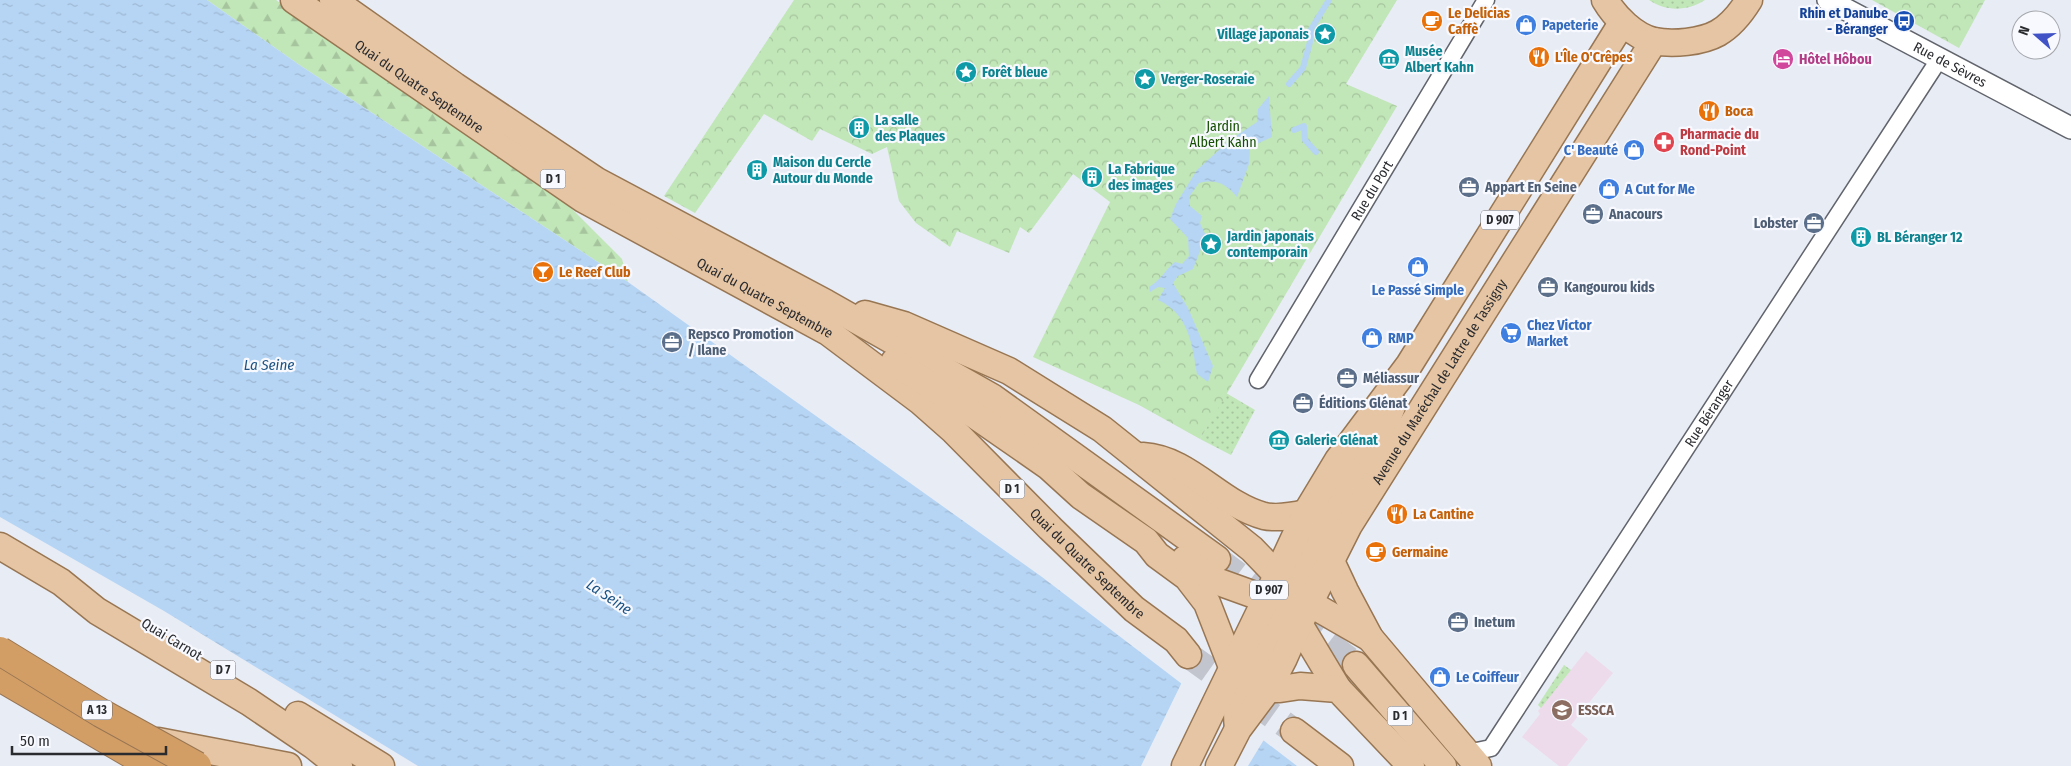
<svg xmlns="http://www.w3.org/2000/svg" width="2071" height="766" viewBox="0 0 2071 766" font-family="'Fira Sans Condensed',sans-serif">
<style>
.education{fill:#eddbec}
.grass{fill:url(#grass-dots)}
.forest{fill:url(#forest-firs)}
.park{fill:url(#park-crowns)}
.water{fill:url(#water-ripples)}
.pier{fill:#e8ecf5}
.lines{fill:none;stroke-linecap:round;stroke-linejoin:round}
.stream{stroke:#b6d5f5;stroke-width:6}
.primary-tunnel{stroke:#c2c5cd;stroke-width:26;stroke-dasharray:26 13;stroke-linecap:butt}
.minor-casing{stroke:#61646c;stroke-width:19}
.tertiary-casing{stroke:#61646c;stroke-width:24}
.primary-casing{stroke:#987653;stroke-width:29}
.motorway-casing{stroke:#987653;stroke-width:30}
.minor{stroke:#fff;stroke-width:16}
.tertiary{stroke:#fff;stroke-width:21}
.primary{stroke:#e5c5a3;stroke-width:26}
.motorway{stroke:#d39e66;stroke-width:28}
.motorway-bridge-casing{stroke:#987653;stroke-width:30;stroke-linecap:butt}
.motorway-bridge{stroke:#d39e66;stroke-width:28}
.labels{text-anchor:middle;stroke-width:4.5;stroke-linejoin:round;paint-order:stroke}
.shield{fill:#f7f9ff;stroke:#68696d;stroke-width:1}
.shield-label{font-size:12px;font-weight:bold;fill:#2a2b2f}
.food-label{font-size:14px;font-weight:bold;fill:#c56008;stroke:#f7f9ff;text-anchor:start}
.transit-label{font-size:14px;font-weight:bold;fill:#164399;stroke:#f7f9ff;text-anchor:end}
.shop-label{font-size:14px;font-weight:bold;fill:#366cbe;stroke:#f7f9ff;text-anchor:start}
.culture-label{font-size:14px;font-weight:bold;fill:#0d838f;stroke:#f7f9ff;text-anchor:start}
.hotel-label{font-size:14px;font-weight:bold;fill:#b23c85;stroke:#f7f9ff;text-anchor:start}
.street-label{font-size:14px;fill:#2a2b2f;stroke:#f7f9ff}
.park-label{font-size:14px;fill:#155000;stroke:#f7f9ff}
.health-label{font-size:14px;font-weight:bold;fill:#be3a42;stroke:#f7f9ff;text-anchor:start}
.service-label{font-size:14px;font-weight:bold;fill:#4e5e75;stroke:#f7f9ff;text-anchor:start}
.education-label{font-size:14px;font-weight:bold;fill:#785e54;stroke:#f7f9ff;text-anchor:start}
.water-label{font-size:15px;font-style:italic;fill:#1d5383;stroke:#f7f9ff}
</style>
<defs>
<pattern id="grass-dots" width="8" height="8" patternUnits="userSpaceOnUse" patternTransform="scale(1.25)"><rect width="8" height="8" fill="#c1e6b7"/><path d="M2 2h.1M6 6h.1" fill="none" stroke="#a6c59e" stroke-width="1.8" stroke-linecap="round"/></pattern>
<pattern id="forest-firs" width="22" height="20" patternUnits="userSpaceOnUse" patternTransform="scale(1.25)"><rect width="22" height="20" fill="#c1e6b7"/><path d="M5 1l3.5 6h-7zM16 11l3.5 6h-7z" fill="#a6c59e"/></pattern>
<pattern id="park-crowns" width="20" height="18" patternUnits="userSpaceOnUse" patternTransform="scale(1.25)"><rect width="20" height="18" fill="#c1e6b7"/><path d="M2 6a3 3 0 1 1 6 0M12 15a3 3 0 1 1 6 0" fill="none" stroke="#a6c59e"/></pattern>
<pattern id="water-ripples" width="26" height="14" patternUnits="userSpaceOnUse" patternTransform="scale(1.25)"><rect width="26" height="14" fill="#b6d5f5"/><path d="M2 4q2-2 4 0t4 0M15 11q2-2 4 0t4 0" fill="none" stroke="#9db7d2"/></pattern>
</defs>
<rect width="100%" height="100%" fill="#e8ecf5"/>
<path class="education" d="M 1586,651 L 1613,673 L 1571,725 L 1588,739 L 1567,766 L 1559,766 L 1522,737 L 1540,714 L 1538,711 Z"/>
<path class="grass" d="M 1649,0 L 1705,0 C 1688,11 1666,12 1649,0 Z
M 1226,393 L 1255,410 L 1231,455 L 1200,439 Z
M 1564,665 L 1571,670 L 1541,708 L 1538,705 Z"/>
<path class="forest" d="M 207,0 L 276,0 L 457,129 L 562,199 L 622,259 L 628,282 L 298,64 Z"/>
<path class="park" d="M 794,0 L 1397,0 L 1346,84 L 1397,106 L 1200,439 L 1139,405 L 1033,357 L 1110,202 L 1073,174 L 1029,233 L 1020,227 L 1009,253 L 957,231 L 950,247 L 916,223 L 899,201 L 887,147 L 872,154 L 820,129 L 812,141 L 764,114 L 695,213 L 664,196 Z
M 1872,0 L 1985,0 L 1959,48 Z"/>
<path class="water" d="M 0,0 L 207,0 L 298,64 L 628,282 L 1042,577 L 1182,684 L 1263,740 L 1297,766 L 418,766 L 164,611 L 0,517 Z
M 1269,96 L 1272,137 L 1250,147 L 1249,164 L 1237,197 C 1225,183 1216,179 1199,183 L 1189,197 L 1190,206 L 1202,216 L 1200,223 L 1206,236 L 1193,269 L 1178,276 L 1173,283 L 1188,308 L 1213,366 L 1208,382 L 1197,374 C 1192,344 1189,314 1158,300 L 1165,288 L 1158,287 L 1150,292 L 1149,287 C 1161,280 1165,270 1175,262 L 1182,264 L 1189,256 L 1188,238 L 1170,219 L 1176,204 L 1197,170 L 1230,140 L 1257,122 L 1258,109 Z"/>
<path class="pier" d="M 1181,681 L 1265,738 L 1248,766 L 1141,766 L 1181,684 Z"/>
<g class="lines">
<path class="stream" d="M 1289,84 L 1303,68 L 1310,42 L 1310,31 L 1329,0
M 1294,130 L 1304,126 L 1305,140 L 1316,152"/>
<path class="primary-tunnel" d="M 1217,559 L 1266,596
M 1297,620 L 1356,665
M 1188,655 L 1294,731"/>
<g class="minor-casing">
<g id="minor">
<path id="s1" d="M 1258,380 L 1486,0"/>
<path id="s2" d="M 1467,753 L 1491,748 L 1940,58"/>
</g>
</g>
<g class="tertiary-casing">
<g id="tertiary">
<path id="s3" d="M 1828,0 L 2071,128"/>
</g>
</g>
<g class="primary-casing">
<g id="primary">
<path id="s4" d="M 294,0 L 583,199 L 828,332 L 920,401 L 954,431 L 1050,528 L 1134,609 L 1176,640 L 1188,655"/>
<path d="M 333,0 L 455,86 L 597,181 L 826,303 L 992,397 L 1217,559"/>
<path d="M 1605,0 C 1615,17 1634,36 1654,41 C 1672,45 1702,42 1718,33 C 1732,25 1741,13 1749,0"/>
<path d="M 865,314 L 904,325 L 1009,371 L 1102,429 L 1252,549 L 1276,574 L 1299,624 L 1338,689"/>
<path d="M 894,362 L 950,398 L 1048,466 L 1081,496 L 1146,541 L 1157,555 L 1187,577 L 1207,603 L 1232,667"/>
<path d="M 1143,456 C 1190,459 1219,504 1264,516 C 1278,519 1293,516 1306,513"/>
<path d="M 0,546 L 61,582 L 97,611 L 249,702 L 314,746 L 339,766"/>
<path d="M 1185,559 L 1216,581 L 1266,599 L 1309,603 L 1370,638"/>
<path d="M 1330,559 L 1345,591 L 1370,638 L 1478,766"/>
<path d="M 1356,665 L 1443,766"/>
<path d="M 1268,689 L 1280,689 L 1300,686 L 1338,689 L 1411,766"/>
<path d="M 298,715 L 381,766"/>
<path d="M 1238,728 C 1235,704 1239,698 1249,677 L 1328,520 L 1380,437 L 1393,404"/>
<path d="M 1294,731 L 1340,766"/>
<path d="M 158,741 L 288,766"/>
<path d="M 1185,766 L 1266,599 L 1306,513 L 1338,460 L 1409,365 L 1622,23"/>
<path id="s5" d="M 1219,766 L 1238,729 L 1268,689 L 1284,658 L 1299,624 L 1349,525 L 1654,41"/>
</g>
</g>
<g class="motorway-casing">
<path id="motorway" d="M 0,677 L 152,766"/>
</g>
<use href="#minor" class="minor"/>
<use href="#tertiary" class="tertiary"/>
<use href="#primary" class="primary"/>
<use href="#motorway" class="motorway"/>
<g class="motorway-bridge-casing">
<path id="motorway-bridge" d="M 0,651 L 101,713 L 197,766"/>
</g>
<use href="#motorway-bridge" class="motorway-bridge"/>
</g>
<defs>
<g id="cafe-disc" transform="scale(1.125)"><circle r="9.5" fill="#e8710a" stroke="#f7f9ff"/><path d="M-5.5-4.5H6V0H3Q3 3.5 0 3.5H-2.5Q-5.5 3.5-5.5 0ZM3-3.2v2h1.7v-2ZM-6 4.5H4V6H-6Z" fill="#fff"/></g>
<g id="bus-disc" transform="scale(1.125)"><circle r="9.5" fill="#1a4fb4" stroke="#f7f9ff"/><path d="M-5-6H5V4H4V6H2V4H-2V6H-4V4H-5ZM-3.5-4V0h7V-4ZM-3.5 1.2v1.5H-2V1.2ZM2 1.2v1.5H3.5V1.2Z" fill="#fff"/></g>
<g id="shop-disc" transform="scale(1.125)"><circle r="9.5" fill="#3f7fe0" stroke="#f7f9ff"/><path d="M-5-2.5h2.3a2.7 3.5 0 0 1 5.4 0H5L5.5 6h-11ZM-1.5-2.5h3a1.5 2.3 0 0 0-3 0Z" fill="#fff"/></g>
<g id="sight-disc" transform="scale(1.125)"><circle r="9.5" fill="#0f9aa8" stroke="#f7f9ff"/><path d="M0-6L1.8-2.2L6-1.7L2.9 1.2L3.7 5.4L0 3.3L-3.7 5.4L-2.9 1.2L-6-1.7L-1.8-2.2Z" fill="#fff"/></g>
<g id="restaurant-disc" transform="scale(1.125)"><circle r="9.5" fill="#e8710a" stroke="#f7f9ff"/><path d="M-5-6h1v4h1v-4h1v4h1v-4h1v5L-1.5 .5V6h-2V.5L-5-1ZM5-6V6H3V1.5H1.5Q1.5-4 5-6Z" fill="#fff"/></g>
<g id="museum-disc" transform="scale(1.125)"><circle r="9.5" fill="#0f9aa8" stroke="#f7f9ff"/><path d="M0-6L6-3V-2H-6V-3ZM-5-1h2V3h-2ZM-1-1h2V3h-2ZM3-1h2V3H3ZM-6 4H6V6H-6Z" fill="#fff"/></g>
<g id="hotel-disc" transform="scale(1.125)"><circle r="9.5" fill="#d1479c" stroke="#f7f9ff"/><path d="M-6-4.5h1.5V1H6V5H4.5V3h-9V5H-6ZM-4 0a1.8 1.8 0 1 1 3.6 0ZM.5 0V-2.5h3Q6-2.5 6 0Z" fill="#fff"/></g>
<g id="building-disc" transform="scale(1.125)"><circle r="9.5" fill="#0f9aa8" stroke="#f7f9ff"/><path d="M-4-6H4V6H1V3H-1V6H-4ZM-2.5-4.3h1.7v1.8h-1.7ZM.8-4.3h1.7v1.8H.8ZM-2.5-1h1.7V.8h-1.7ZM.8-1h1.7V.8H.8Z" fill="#fff"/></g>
<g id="pharmacy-disc" transform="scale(1.125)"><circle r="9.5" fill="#e0444e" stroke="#f7f9ff"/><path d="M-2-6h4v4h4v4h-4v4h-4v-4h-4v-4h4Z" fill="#fff"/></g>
<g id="office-disc" transform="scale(1.125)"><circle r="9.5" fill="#5c6f8a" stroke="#f7f9ff"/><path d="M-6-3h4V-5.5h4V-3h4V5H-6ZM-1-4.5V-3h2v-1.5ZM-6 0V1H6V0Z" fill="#fff"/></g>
<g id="bar-disc" transform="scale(1.125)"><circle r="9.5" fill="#e8710a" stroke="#f7f9ff"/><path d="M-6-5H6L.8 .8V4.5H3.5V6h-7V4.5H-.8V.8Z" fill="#fff"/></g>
<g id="supermarket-disc" transform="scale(1.125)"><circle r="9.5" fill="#3f7fe0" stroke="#f7f9ff"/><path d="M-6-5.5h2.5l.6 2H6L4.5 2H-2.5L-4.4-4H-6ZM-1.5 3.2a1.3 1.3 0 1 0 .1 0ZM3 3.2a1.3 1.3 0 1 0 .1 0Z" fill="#fff"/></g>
<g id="university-disc" transform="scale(1.125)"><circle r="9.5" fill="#8d6e63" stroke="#f7f9ff"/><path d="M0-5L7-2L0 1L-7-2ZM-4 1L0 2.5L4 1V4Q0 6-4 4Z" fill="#fff"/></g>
</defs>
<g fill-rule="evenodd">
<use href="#cafe-disc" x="1432" y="21"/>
<use href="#bus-disc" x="1904" y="21"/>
<use href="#shop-disc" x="1526" y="25"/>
<use href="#sight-disc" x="1325" y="34"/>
<use href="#restaurant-disc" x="1539" y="57"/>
<use href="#museum-disc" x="1389" y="59"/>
<use href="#hotel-disc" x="1783" y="59"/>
<use href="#sight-disc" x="966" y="72"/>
<use href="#sight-disc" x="1145" y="79"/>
<use href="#restaurant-disc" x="1709" y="111"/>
<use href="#building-disc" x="859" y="128"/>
<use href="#pharmacy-disc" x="1664" y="142"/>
<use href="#shop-disc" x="1634" y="150"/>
<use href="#building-disc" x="757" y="170"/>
<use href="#building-disc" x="1092" y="177"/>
<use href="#office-disc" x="1469" y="187"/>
<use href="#shop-disc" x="1609" y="189"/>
<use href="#office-disc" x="1593" y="214"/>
<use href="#office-disc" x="1814" y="223"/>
<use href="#building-disc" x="1861" y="237"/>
<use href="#sight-disc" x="1211" y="244"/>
<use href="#shop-disc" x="1418" y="267"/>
<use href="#bar-disc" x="543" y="272"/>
<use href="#office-disc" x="1548" y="287"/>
<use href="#supermarket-disc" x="1511" y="333"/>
<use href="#shop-disc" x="1372" y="338"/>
<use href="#office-disc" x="672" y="342"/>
<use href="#office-disc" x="1347" y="378"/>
<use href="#office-disc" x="1303" y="403"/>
<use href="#museum-disc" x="1279" y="440"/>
<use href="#restaurant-disc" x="1397" y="514"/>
<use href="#cafe-disc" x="1376" y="552"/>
<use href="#office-disc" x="1458" y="622"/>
<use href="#shop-disc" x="1440" y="677"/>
<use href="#university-disc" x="1562" y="710"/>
</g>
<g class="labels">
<g class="shield">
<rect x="540.5" y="169.5" width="25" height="19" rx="4"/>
<rect x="1481" y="210.5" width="38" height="19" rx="4"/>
<rect x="999.5" y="479.5" width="25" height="19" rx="4"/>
<rect x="1250" y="580.5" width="38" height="19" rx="4"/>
<rect x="210.5" y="660.5" width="25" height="19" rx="4"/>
<rect x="82" y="700.5" width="30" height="19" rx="4"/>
<rect x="1387.5" y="706.5" width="25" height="19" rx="4"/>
</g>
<g class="shield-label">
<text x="553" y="183">D 1</text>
<text x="1500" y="224">D 907</text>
<text x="1012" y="493">D 1</text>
<text x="1269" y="594">D 907</text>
<text x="223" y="674">D 7</text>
<text x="97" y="714">A 13</text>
<text x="1400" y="720">D 1</text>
</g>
<g class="food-label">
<text x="1448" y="18">Le Delicias<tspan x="1448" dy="16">Caffè</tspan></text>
<text x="1555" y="62">L'Île O'Crêpes</text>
<text x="1725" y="116">Boca</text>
<text x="559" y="277">Le Reef Club</text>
<text x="1413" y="519">La Cantine</text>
<text x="1392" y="557">Germaine</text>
</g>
<g class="transit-label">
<text x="1888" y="18">Rhin et Danube<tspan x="1888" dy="16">- Béranger</tspan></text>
</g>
<g class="shop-label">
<text x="1542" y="30">Papeterie</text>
<text x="1618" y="155" text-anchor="end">C' Beauté</text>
<text x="1625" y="194">A Cut for Me</text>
<text x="1418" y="295" text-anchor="middle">Le Passé Simple</text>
<text x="1527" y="330">Chez Victor<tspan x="1527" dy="16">Market</tspan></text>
<text x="1388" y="343">RMP</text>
<text x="1456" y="682">Le Coiffeur</text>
</g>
<g class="culture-label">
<text x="1309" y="39" text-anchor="end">Village japonais</text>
<text x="1405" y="56">Musée<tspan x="1405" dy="16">Albert Kahn</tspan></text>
<text x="982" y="77">Forêt bleue</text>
<text x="1161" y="84">Verger-Roseraie</text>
<text x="875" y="125">La salle<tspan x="875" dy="16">des Plaques</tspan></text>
<text x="773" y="167">Maison du Cercle<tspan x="773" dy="16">Autour du Monde</tspan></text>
<text x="1108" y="174">La Fabrique<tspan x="1108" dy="16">des images</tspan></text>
<text x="1227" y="241">Jardin japonais<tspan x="1227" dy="16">contemporain</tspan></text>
<text x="1877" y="242">BL Béranger 12</text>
<text x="1295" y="445">Galerie Glénat</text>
</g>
<g class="hotel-label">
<text x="1799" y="64">Hôtel Hôbou</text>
</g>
<g class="street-label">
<text dy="5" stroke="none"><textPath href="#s3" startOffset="138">Rue de Sèvres</textPath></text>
<text dy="5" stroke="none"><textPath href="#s4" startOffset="152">Quai du Quatre Septembre</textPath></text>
<text dy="5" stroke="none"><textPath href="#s1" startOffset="221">Rue du Port</textPath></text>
<text dy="5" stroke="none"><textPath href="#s4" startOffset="558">Quai du Quatre Septembre</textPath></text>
<text dy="5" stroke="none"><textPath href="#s5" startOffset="444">Avenue du Maréchal de Lattre de Tassigny</textPath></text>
<text dy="5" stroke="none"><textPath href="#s2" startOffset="424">Rue Béranger</textPath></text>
<text dy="5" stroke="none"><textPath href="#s4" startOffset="978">Quai du Quatre Septembre</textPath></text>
<text transform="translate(172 639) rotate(31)" y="5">Quai Carnot</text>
</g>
<g class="park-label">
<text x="1223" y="131">Jardin<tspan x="1223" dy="16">Albert Kahn</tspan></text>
</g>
<g class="health-label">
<text x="1680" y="139">Pharmacie du<tspan x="1680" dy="16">Rond-Point</tspan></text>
</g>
<g class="service-label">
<text x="1485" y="192">Appart En Seine</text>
<text x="1609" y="219">Anacours</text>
<text x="1798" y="228" text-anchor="end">Lobster</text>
<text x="1564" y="292">Kangourou kids</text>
<text x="688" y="339">Repsco Promotion<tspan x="688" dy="16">/ Ilane</tspan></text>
<text x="1363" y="383">Méliassur</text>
<text x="1319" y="408">Éditions Glénat</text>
<text x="1474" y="627">Inetum</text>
</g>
<g class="education-label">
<text x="1578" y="715">ESSCA</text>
</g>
<g class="water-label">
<text x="269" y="370">La Seine</text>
<text transform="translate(609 597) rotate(34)" y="5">La Seine</text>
</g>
</g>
<g transform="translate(2036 35) rotate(290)"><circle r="24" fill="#f7f9ff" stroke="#a5a7ac"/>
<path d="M0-4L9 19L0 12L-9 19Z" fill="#4152c6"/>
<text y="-8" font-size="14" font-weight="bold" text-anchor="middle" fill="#2a2b2f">N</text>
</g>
<path d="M12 746v8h154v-8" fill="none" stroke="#2a2b2f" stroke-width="2.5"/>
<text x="20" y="746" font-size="15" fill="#2a2b2f" stroke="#f7f9ff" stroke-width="4" paint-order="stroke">50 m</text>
</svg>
